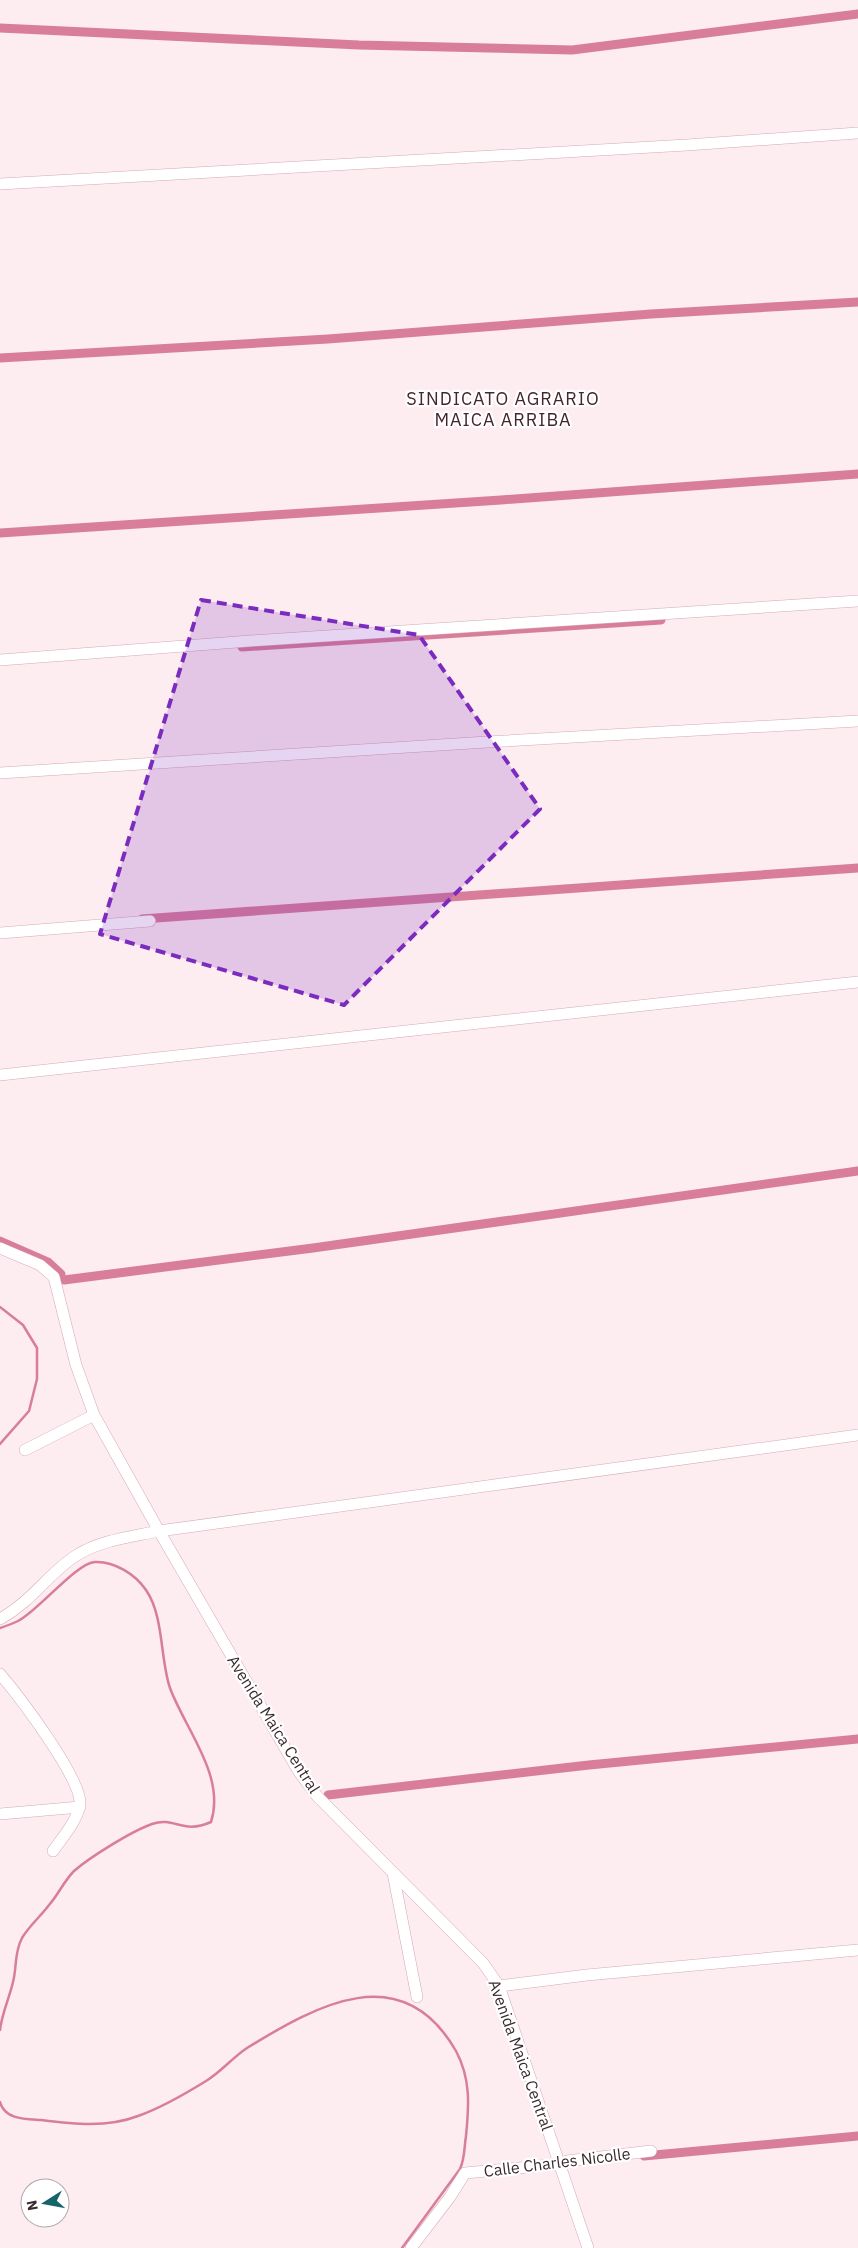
<svg xmlns="http://www.w3.org/2000/svg" width="858" height="2248" viewBox="0 0 858 2248" font-family="'IBM Plex Sans',sans-serif">
<style>
.lines{fill:none;stroke-linecap:round;stroke-linejoin:round}
.stream{stroke:#d87e9b;stroke-width:2.5}
.canal{stroke:#d87e9b;stroke-width:9}
.minor-casing{stroke:#d4abb6;stroke-width:12}
.minor{stroke:#fff;stroke-width:11}
.marked{fill:#7b2cbf;fill-opacity:0.2;stroke:#7b2cbf;stroke-width:4;stroke-dasharray:10 6;stroke-linejoin:round}
.labels{text-anchor:middle;stroke-width:4.5;stroke-linejoin:round;paint-order:stroke}
.street-label{font-size:16px;fill:#3a2a2e;stroke:#fff}
.neighbourhood-label{font-size:18px;letter-spacing:1px;fill:#45252f;stroke:#fff}
</style>
<rect width="100%" height="100%" fill="#fdecf0"/>
<g class="lines">
<path class="stream" d="M 0,1307 L 23,1325 L 37,1348 L 37,1379 L 29,1411 L 0,1444
M 0,1628 C 6,1626 12,1624 18,1621 C 38,1611 76,1563 95,1562 C 114,1561 135,1574 146,1590 C 164,1616 160,1659 170,1688 C 185,1729 226,1776 211,1822 C 182,1835 175,1816 152,1824 C 132,1831 90,1857 74,1871 C 64,1881 58,1895 49,1905 C 41,1916 29,1926 22,1938 C 14,1953 17,1967 13,1982 C 9,1999 2,2013 0,2030
M 0,2102 C 5,2120 26,2119 41,2120 C 73,2124 107,2128 138,2116 C 161,2108 185,2094 206,2081 C 221,2072 232,2058 247,2048 C 317,2005 402,1957 456,2051 C 471,2079 469,2106 466,2136 C 464,2148 465,2158 460,2169 L 402,2248"/>
<path class="canal" d="M 0,28 L 359,45 L 572,50 L 858,14
M 0,358 L 328,339 L 651,314 L 858,302
M 0,533 L 501,500 L 858,474
M 242,647 L 661,620
M 142,919 L 858,868
M 0,1241 L 48,1262 L 61,1274
M 64,1280 L 313,1248 L 858,1171
M 328,1795 L 589,1765 L 858,1739
M 644,2156 L 858,2136"/>
<g class="minor-casing">
<path id="minor" d="M 0,184 L 687,145 L 858,133
M 0,660 L 250,641 L 858,601
M 0,773 L 487,742 L 858,721
M 0,933 L 150,921
M 0,1075 L 858,982
M 0,1248 L 40,1265 L 54,1277 L 76,1365 L 94,1415 L 159,1531 L 299,1772 L 317,1796 L 483,1963 L 499,1986 L 588,2248
M 25,1450 L 94,1415
M 0,1619 C 33,1601 48,1573 77,1555 C 101,1540 131,1537 159,1531 L 858,1435
M 0,1674 C 18,1695 83,1780 80,1805 C 77,1821 62,1838 53,1851
M 0,1814 L 80,1807
M 393,1873 L 417,1997
M 499,1986 L 587,1975 L 858,1950
M 411,2248 L 450,2197 L 465,2173 L 560,2164 L 567,2161 L 651,2151"/>
</g>
<use href="#minor" class="minor"/>
</g>
<path class="marked" d="M 201,600 L 419,635 L 540,809 L 344,1005 L 100,934 Z"/>
<g class="labels">
<g class="street-label">
<text transform="translate(274 1724) rotate(58)" y="6">Avenida Maica Central</text>
<text transform="translate(521 2055) rotate(70)" y="6">Avenida Maica Central</text>
<text transform="translate(557 2162) rotate(-7)" y="6">Calle Charles Nicolle</text>
</g>
<g class="neighbourhood-label">
<text x="503" y="405">SINDICATO AGRARIO<tspan x="503" dy="21">MAICA ARRIBA</tspan></text>
</g>
</g>
<g transform="translate(45 2203) rotate(259)"><circle r="24" fill="#ffffff" stroke="#b0aaab"/>
<path d="M0-4L9 19L0 12L-9 19Z" fill="#15646a"/>
<text y="-8" font-size="14" font-weight="bold" text-anchor="middle" fill="#3a2a2e">N</text>
</g>
</svg>
